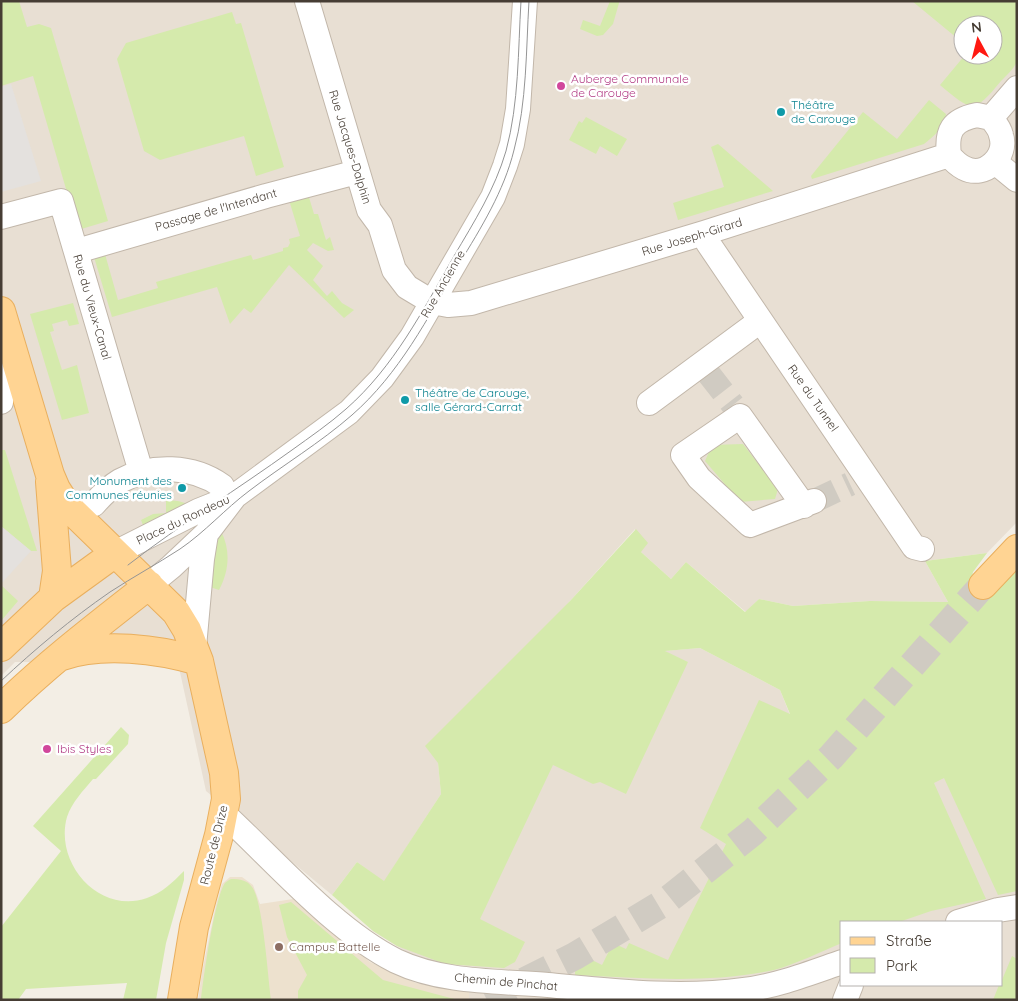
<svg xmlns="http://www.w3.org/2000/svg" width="1018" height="1001" viewBox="0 0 1018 1001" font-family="Quicksand,sans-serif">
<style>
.residential{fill:#e8dfd3;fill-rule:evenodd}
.education{fill:#ede1ce}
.green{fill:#d5eaac}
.parking{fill:#e4e1de}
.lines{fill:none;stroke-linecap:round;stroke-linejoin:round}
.minor-tunnel{stroke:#d0cbc2;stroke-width:24;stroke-dasharray:24 12;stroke-linecap:butt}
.major-tunnel{stroke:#d0cbc2;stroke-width:28;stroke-dasharray:28 14;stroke-linecap:butt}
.minor-casing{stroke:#c2b7aa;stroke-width:26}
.major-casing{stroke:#e9af5e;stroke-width:30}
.minor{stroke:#fff;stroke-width:24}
.major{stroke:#ffd493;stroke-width:28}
.tram{stroke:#959595;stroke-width:1}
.hotel-dot{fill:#d1479c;stroke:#fff;stroke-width:2}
.culture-dot{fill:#0f9aa8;stroke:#fff;stroke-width:2}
.education-dot{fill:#8d6e63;stroke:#fff;stroke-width:2}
.labels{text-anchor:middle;stroke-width:5;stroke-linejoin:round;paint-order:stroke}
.hotel-label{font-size:12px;fill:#b23c85;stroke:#fff;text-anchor:start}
.culture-label{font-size:12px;fill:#0d838f;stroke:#fff;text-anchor:start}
.street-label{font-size:12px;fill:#463d34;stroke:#fff}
.education-label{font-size:12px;fill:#785e54;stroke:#fff;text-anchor:start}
</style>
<rect width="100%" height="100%" fill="#f3eee5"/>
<path class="residential" d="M 1,1 L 1017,1 L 1017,522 L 987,553 L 925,561 L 948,602 L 870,601 L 793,606 L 759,599 L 746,612 L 686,562 L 671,579 L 640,551 L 635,529 L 570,601 L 438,763 L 441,794 L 384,882 L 357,862 L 332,895 L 206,791 L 178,663 L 15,662 L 1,676 ZM 963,25 L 993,25 L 993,55 L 963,55 Z
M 700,648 L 780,690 L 790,715 L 1017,673 L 1017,1000 L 469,1000 L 469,991 L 373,931 L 664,651 ZM 842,922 L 1002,922 L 1002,985 L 842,985 Z"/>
<path class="education" d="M 230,877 L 242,877 L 253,885 L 260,904 L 293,899 L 370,962 L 416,983 L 469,991 L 469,1000 L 198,1000 L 202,972 L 216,905 L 222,884 Z"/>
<path class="green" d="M 1,1 L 19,1 L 27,27 L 39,24 L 51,28 L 108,221 L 78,230 L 33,76 L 1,86 Z
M 610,1 L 619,1 L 619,3 L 613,24 L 603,35 L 597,36 L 580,29 L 583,20 L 600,26 Z
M 912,1 L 1017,1 C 1017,20 1018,41 1017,60 C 1016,67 1006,76 1001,81 C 974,114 972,112 940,85 L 965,55 L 993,55 L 993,25 L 963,25 L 963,43 Z
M 232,12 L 236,24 L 241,23 L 284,167 L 256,176 L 244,136 L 160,160 L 144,151 L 117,59 L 126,43 Z
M 929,100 L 946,114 C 945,127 934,136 924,144 L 812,179 L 811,176 L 863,112 L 897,139 Z
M 586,117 L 627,139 L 617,156 L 600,146 L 596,154 L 569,140 L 579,121 L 582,123 Z
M 718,144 L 773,191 L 678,220 L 673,203 L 724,187 L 711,147 Z
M 308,194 L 314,214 L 318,214 L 326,240 L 330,237 L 334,250 L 328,251 L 313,243 L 307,250 L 323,266 L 313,280 L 327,296 L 332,291 L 342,303 L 354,310 L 344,318 L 289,265 L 251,313 L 244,308 L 230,324 L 217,287 L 112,317 L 94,257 L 105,254 L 118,300 L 158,288 L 156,282 L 251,255 L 253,260 L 283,251 L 283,248 L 288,247 L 290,243 L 289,239 L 300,236 L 289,200 Z
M 73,303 L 79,324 L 69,326 L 67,320 L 52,324 L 54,331 L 50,332 L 62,370 L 77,365 L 89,413 L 62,420 L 30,314 Z
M 743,444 L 778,489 L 775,499 L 740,502 L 705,461 L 712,445 Z
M 2,450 L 5,450 L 37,551 L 31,551 L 1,526 Z
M 166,500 L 178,501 L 192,505 L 162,519 L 143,525 L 141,520 L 153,514 L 166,513 Z
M 636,529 L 648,543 L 641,552 L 671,579 L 686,562 L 745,612 L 759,599 L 793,606 L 870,601 L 948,602 L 925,561 L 987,553 L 973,572 L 971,581 L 1017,565 L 1017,891 L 998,895 L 944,778 L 934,783 L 986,899 L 931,911 L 899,922 L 842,922 L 842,943 C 822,951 794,965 774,970 C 708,984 642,978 575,975 L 575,967 L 580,954 L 602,965 L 613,943 L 626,949 L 629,943 L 668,960 L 726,844 L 700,828 L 759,700 L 790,714 L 780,690 L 700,648 L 665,651 L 688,662 L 626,794 L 600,782 L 593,784 L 553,765 L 480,919 L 525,942 L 515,962 L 504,968 L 445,964 L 397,946 L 373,931 L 332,895 L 357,862 L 384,881 L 441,794 L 438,763 L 425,746 L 570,601 Z
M 221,531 C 231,551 229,571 219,590 L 207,586 L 212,557 Z
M 1,585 L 18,601 L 1,621 Z
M 121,727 L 129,735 L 128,744 L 96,779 L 93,779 C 83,791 72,802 67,817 C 54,863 99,915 147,898 C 162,893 173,882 184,871 L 184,880 L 166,943 L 156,1000 L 123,1000 L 127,983 L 26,989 L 18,1000 L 1,1000 L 1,927 L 61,851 L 33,826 Z
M 231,879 C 240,879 247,880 252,887 C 263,901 268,978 271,1000 L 201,1000 C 203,980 215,896 225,883 C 227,881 229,880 231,879 Z
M 291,902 L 383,980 L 458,1000 L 298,1000 L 298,991 L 307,975 L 287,937 L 279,905 Z
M 1012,956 L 1017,959 L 1017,1000 L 993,1000 L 999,985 L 1002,985 L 1002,980 Z"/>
<path class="parking" d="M 11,84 L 41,181 L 1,192 L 1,87 Z
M 1,526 L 31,551 L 1,584 Z"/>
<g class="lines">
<path class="minor-tunnel" d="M 708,373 L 733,405
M 814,501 L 850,484"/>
<path class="major-tunnel" d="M 487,1000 L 575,956 L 665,902 L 753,832 L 831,757 L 983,585"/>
<g class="minor-casing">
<path id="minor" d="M 307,1 L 369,210 L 380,225 L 394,270 L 407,287 L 432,302 L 448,305 L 471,303 L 704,233 L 949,155
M 977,115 L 991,118 C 995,123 1000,129 1001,135 C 1008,156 985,179 964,168 C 958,165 953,160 949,155 C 946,131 952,120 977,115 Z
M 991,118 L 1017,88
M 995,162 L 1017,180
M 1,217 L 61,201 L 141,472
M 704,233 L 708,243 L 914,547 L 922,549
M 77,251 L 266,196 L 357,172
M 1,402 L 6,335
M 649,403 L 760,321
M 94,504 C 101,496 110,487 120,481 C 151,464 193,465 222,486
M 804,506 L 740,416 L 683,455 L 699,478 L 750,525 L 814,501
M 115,553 L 198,511 L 233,497
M 149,585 L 171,567 L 206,534 L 235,496 L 349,412 L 382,378 L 412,337 L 493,197 L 505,166 L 512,144 L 518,109 L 525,1
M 194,647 L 202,559 L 206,534
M 224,814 C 275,861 334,930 396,961 C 442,983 498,981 548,985 C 612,991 679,999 744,990 C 777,986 810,973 842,962
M 958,922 L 998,910 L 1017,907
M 845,1000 L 851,985"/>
</g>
<g class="major-casing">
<path id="major" d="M 1,311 L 50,475 L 56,489 L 67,506 L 176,612 L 187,630 L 199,661 L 224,773 L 226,799 L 219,835 L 194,927 L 182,1000
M 50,482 L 57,571 L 53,598
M 983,585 L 1017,549
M 1,647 L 53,598 L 115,553
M 62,656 C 102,642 158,649 199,661
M 1,709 C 47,664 98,625 149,585"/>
</g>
<use href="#minor" class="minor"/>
<use href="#major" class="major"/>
<path class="tram" d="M 128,565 C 181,524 238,489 292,450 C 310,437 329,424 346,409 C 394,367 423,310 454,256 C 474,222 495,189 506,151 C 519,103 518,51 521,1
M 1,681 C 35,649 71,619 110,592 C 133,577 157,564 180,549 C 205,532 225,509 249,491 C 283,465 320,443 352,415 C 399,374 428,318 459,264 C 481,228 504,191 514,150 C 527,102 526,50 529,1"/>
</g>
<g class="hotel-dot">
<circle cx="561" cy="86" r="5"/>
<circle cx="47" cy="749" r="5"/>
</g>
<g class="culture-dot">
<circle cx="781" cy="112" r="5"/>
<circle cx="405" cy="400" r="5"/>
<circle cx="182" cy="488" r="5"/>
</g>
<circle class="education-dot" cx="279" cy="947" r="5"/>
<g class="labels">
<g class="hotel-label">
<text x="571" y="83">Auberge Communale<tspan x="571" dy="14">de Carouge</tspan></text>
<text x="57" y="753">Ibis Styles</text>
</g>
<g class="culture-label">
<text x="791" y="109">Théâtre<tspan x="791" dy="14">de Carouge</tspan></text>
<text x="415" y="397">Théâtre de Carouge,<tspan x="415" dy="14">salle Gérard-Carrat</tspan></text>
<text x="172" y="485" text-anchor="end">Monument des<tspan x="172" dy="14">Communes réunies</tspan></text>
</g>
<g class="street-label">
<text transform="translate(350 147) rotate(73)" y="4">Rue Jacques-Dalphin</text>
<text transform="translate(216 210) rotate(-16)" y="4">Passage de l'Intendant</text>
<text transform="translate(692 237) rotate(-17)" y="4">Rue Joseph-Girard</text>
<text transform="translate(443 284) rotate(-60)" y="4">Rue Ancienne</text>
<text transform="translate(92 307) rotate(74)" y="4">Rue du Vieux-Canal</text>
<text transform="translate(813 398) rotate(55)" y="4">Rue du Tunnel</text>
<text transform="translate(183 520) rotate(-25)" y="4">Place du Rondeau</text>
<text transform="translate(214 845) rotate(-76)" y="4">Route de Drize</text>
<text transform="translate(506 982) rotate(5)" y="4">Chemin de Pinchat</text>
</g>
<g class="education-label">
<text x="289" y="951">Campus Battelle</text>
</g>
</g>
<rect width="1018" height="1001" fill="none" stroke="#463d34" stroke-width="5"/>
<rect x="840" y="921" width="162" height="65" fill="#ffffff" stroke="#b5b1ae"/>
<rect x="850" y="937" width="25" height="8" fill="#ffd493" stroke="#b5b1ae"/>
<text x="886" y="946" font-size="15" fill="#463d34">Straße</text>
<rect x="850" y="958" width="25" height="15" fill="#d5eaac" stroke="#b5b1ae"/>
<text x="886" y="971" font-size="15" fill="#463d34">Park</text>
<g transform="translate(978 40) rotate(353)"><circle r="24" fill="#ffffff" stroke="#b5b1ae"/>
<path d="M0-4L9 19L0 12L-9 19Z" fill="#ff1911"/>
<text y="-8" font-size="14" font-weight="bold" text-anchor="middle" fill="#463d34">N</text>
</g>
</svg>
